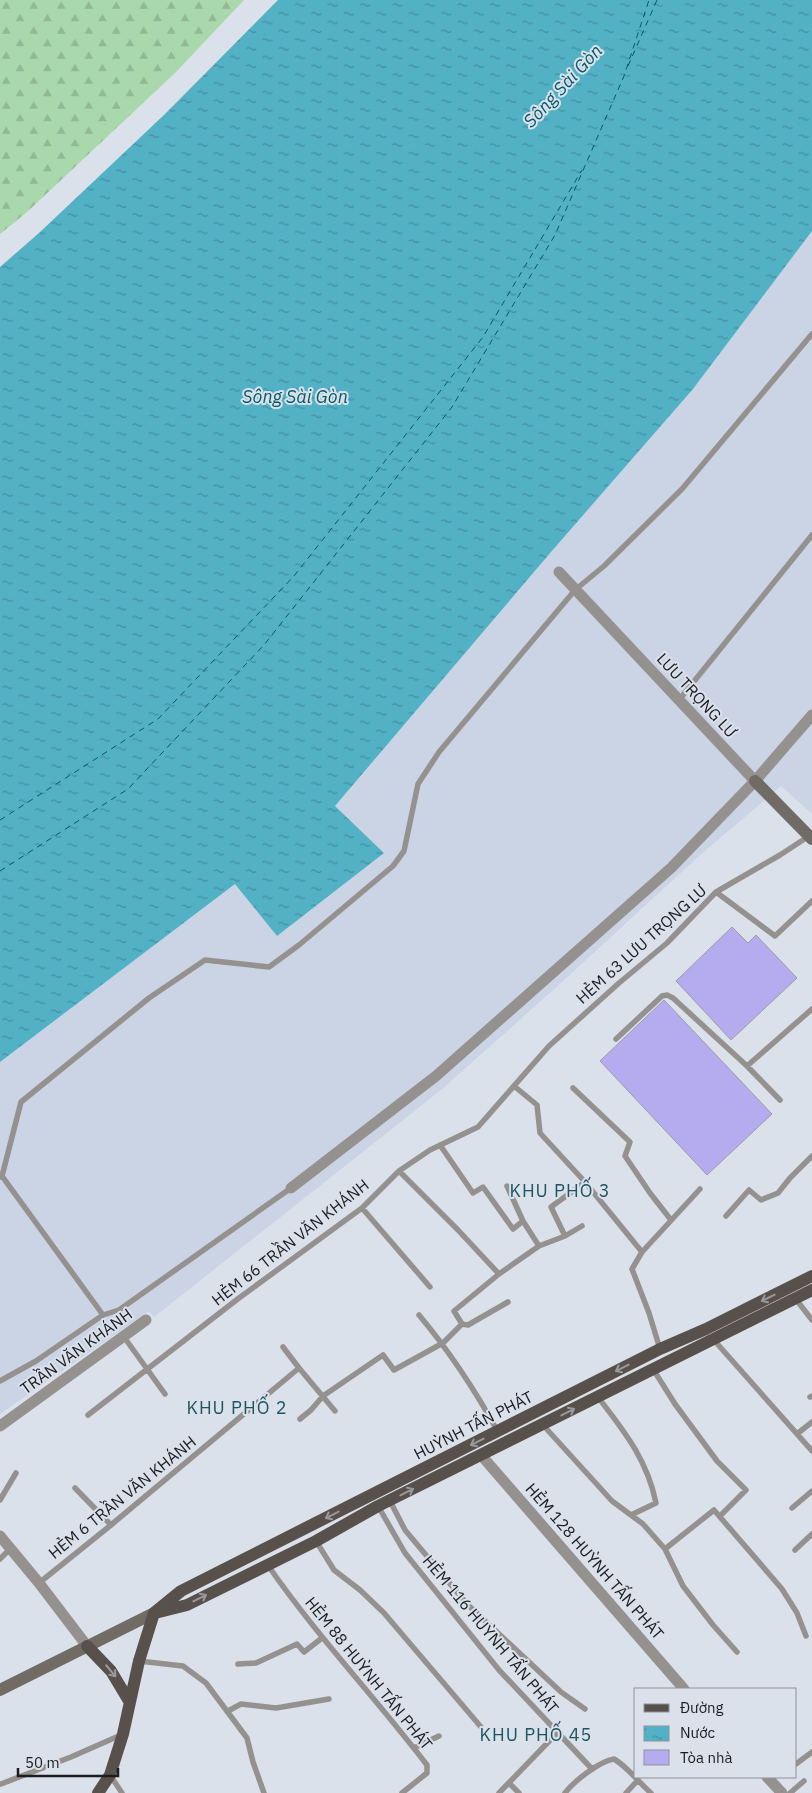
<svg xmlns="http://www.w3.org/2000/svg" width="812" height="1793" viewBox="0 0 812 1793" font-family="'IBM Plex Sans',sans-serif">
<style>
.built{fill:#cad4e5}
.forest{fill:url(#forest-firs)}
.water{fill:url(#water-ripples)}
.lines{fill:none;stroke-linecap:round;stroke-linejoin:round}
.ferry{stroke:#045968;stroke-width:1;stroke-dasharray:6 5;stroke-linecap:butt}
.building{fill:#b4acee;stroke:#9d9ca7}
.lane{stroke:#95918e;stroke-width:5.5}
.street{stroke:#95918e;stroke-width:11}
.secondary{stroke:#716b66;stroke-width:12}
.primary{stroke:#58514b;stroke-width:12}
.oneway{stroke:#99999b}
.labels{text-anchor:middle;stroke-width:4;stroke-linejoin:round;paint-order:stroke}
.street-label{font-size:16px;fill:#1a1c20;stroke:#dae1eb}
.water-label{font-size:18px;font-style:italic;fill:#045968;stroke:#dae1eb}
.neighbourhood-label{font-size:18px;letter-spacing:1px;fill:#1c545f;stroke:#dae1eb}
</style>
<defs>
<pattern id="forest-firs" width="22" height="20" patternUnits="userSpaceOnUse" patternTransform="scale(1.25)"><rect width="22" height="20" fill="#a9d8ac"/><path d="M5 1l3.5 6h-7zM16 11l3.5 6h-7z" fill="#91b994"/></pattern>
<pattern id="water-ripples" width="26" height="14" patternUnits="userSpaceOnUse" patternTransform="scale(1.25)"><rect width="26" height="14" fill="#52b1c5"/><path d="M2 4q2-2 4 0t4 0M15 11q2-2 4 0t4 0" fill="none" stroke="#438fa0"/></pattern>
</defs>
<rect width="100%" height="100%" fill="#dae1eb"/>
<path class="built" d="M 812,231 L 812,814 L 781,786 L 698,857 L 551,992 L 441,1090 L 154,1317 L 149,1311 L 0,1414 L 0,1062 L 235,884 L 384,853 L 335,806 L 551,552 L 693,389 Z"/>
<path class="forest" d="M 0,0 L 244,0 L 176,72 L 27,212 L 0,234 Z"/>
<path class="water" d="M 278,0 L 812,0 L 812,231 L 693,389 L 551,552 L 335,806 L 384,853 L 277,936 L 235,884 L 0,1062 L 0,267 L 39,233 L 165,114 Z"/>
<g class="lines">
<path class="ferry" d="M 628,66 L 657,0
M 0,820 L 158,719 L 294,576 L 483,337 L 582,170
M 0,871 L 128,789 L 264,645 L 452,407 L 555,235 L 624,76 L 649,0"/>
</g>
<path class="building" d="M 732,927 L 748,943 L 756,935 L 797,978 L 731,1040 L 676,981 Z
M 664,1000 L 772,1114 L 707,1175 L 600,1061 Z"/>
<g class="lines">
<path class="lane" d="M 679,700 L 812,535
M 716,892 L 780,855 L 809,836
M 616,1039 L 662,996 L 667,995 L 673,998 L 747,1066 L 780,1100
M 747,1066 L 812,1009
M 514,1086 L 537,1105 L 540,1133 L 585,1182 L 642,1252 L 632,1269 L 649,1313 L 660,1349
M 573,1088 L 630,1142 L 625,1156 L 650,1193 L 671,1220
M 440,1145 L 473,1193 L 483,1187 L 513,1229 L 523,1221 L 539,1246
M 399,1171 L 458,1230 L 499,1274
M 2,1176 L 103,1315
M 0,1177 L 2,1176 L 21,1102 L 149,998 L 205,960 L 269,967 L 299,945 L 393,866 L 404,851 L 418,784 L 439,752 L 575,590 L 604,566 L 682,489 L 812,334
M 507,1186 L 523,1221
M 362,1208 L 430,1287
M 726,1216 L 749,1190 L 761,1200 L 778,1193 L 790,1178 L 812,1156
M 565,1236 L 551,1207 L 585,1182
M 642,1252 L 700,1189
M 795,1298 L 812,1320
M 419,1315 C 450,1352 475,1390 498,1432
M 462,1324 L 454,1311 L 499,1274 L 539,1246 L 565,1236 L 582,1226
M 462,1324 L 468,1325 L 508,1302
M 124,1337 L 165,1394
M 713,1339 L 812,1451
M 283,1347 L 299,1368
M 653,1369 L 675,1404 L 717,1461 L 746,1490 L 720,1516
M 0,1381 L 36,1361 L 103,1315 L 119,1310 L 291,1188
M 598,1397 C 624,1431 647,1459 656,1503 L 631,1515
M 810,1397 L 812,1396
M 88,1415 L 239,1298 L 362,1208 L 399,1171 L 430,1150 L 478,1127 L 549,1046 L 619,983 L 667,943 L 716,892 L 775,936 L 812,901
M 300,1419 L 311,1410 L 323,1396 L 383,1355 L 394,1370 L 443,1343 L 462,1324
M 543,1425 L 612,1501 L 643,1524 L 665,1549 L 683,1586 L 713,1625 L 737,1652
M 797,1434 L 812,1422
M 75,1488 L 111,1525
M 389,1499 L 405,1530 L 467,1604 L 561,1692 L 585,1709
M 0,1500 L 16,1473
M 378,1506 L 405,1553 L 499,1670 L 592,1769
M 792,1508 L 812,1491
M 316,1541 L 334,1570 L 360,1590 L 384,1613 L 481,1727
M 665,1549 L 714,1510 L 782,1589 L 797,1613 L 806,1636
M 795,1550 L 812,1534
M 0,1559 L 10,1549
M 267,1564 C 316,1635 375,1697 427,1765 L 427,1773 L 402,1793
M 39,1583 L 111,1525 L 299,1368 L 335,1411
M 139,1661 L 183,1666 L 206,1683 L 247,1738 L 253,1762 L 264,1793
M 238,1664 L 256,1663 L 297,1644 L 304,1652 L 322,1638
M 228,1711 L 241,1704 L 276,1708 L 329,1699
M 414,1748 L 439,1736
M 796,1764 L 812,1752
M 110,1775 L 122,1793
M 509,1783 L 519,1793
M 1,1784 L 71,1757 L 121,1735
M 499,1793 L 557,1733
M 565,1793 C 574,1781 600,1761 614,1759 C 628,1767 638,1782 651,1793
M 626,1793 L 637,1781
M 790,1793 L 804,1781"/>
<path class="street" d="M 559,572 L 755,781
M 291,1188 L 436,1076 L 671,868 L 755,781 L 812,715
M 0,1426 L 146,1320
M 481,1455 L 684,1689
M 0,1536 L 39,1583 L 87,1646
M 767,1777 L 782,1793"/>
<path class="secondary" d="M 755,781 L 812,839
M 0,1690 L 154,1613"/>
<path class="primary" d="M 159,1612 L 187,1605 L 316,1541 L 378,1506 L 812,1290
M 154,1613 L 181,1591 L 660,1349 L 706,1329 L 812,1276
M 87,1646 L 111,1671 L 129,1701
M 98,1793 L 110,1775 L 123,1734 L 139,1661 L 154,1613"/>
</g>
<defs><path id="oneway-shaft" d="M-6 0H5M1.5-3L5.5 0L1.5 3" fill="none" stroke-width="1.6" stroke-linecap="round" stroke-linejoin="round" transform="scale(1.25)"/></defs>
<g class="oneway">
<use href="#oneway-shaft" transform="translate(768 1298) rotate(154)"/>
<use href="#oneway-shaft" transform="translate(622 1368) rotate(153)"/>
<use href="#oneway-shaft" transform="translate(568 1412) rotate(-27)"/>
<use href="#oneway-shaft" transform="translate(477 1442) rotate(153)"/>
<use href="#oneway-shaft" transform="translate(407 1492) rotate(-27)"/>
<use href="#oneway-shaft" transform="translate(332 1515) rotate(153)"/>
<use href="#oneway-shaft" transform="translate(200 1598) rotate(-27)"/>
<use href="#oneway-shaft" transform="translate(111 1671) rotate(50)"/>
</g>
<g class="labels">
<g class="street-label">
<text transform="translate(697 695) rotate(47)" y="6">LƯU TRỌNG LƯ</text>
<text transform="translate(641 944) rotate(-42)" y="6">HẺM 63 LƯU TRỌNG LƯ</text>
<text transform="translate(290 1242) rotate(-38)" y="6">HẺM 66 TRẦN VĂN KHÁNH</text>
<text transform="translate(76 1351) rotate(-36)" y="6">TRẦN VĂN KHÁNH</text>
<text transform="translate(473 1425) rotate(-27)" y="6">HUỲNH TẤN PHÁT</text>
<text transform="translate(122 1497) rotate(-39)" y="6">HẺM 6 TRẦN VĂN KHÁNH</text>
<text transform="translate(595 1561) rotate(49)" y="6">HẺM 128 HUỲNH TẤN PHÁT</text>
<text transform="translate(491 1634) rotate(50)" y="6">HẺM 116 HUỲNH TẤN PHÁT</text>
<text transform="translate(369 1673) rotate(51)" y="6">HẺM 88 HUỲNH TẤN PHÁT</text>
</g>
<g class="water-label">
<text transform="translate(563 86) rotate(-47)" y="6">Sông Sài Gòn</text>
<text x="295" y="403">Sông Sài Gòn</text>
</g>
<g class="neighbourhood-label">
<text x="560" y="1197">KHU PHỐ 3</text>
<text x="237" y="1414">KHU PHỐ 2</text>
<text x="536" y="1741">KHU PHỐ 45</text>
</g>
</g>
<rect x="634" y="1688" width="162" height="90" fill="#dae1eb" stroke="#8d929a"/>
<rect x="644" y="1704" width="25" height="8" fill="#58514b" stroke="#8d929a"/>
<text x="680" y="1713" font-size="15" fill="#1a1c20">Đường</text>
<rect x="644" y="1726" width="25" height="15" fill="url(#water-ripples)" stroke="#8d929a"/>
<text x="680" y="1738" font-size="15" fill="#1a1c20">Nước</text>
<rect x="644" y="1750" width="25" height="15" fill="#b4acee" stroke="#8d929a"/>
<text x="680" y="1763" font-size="15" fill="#1a1c20">Tòa nhà</text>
<path d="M18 1768v8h100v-8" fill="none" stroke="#1a1c20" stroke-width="2.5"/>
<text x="25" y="1768" font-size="15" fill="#1a1c20" stroke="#dae1eb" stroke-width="4" paint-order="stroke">50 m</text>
</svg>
